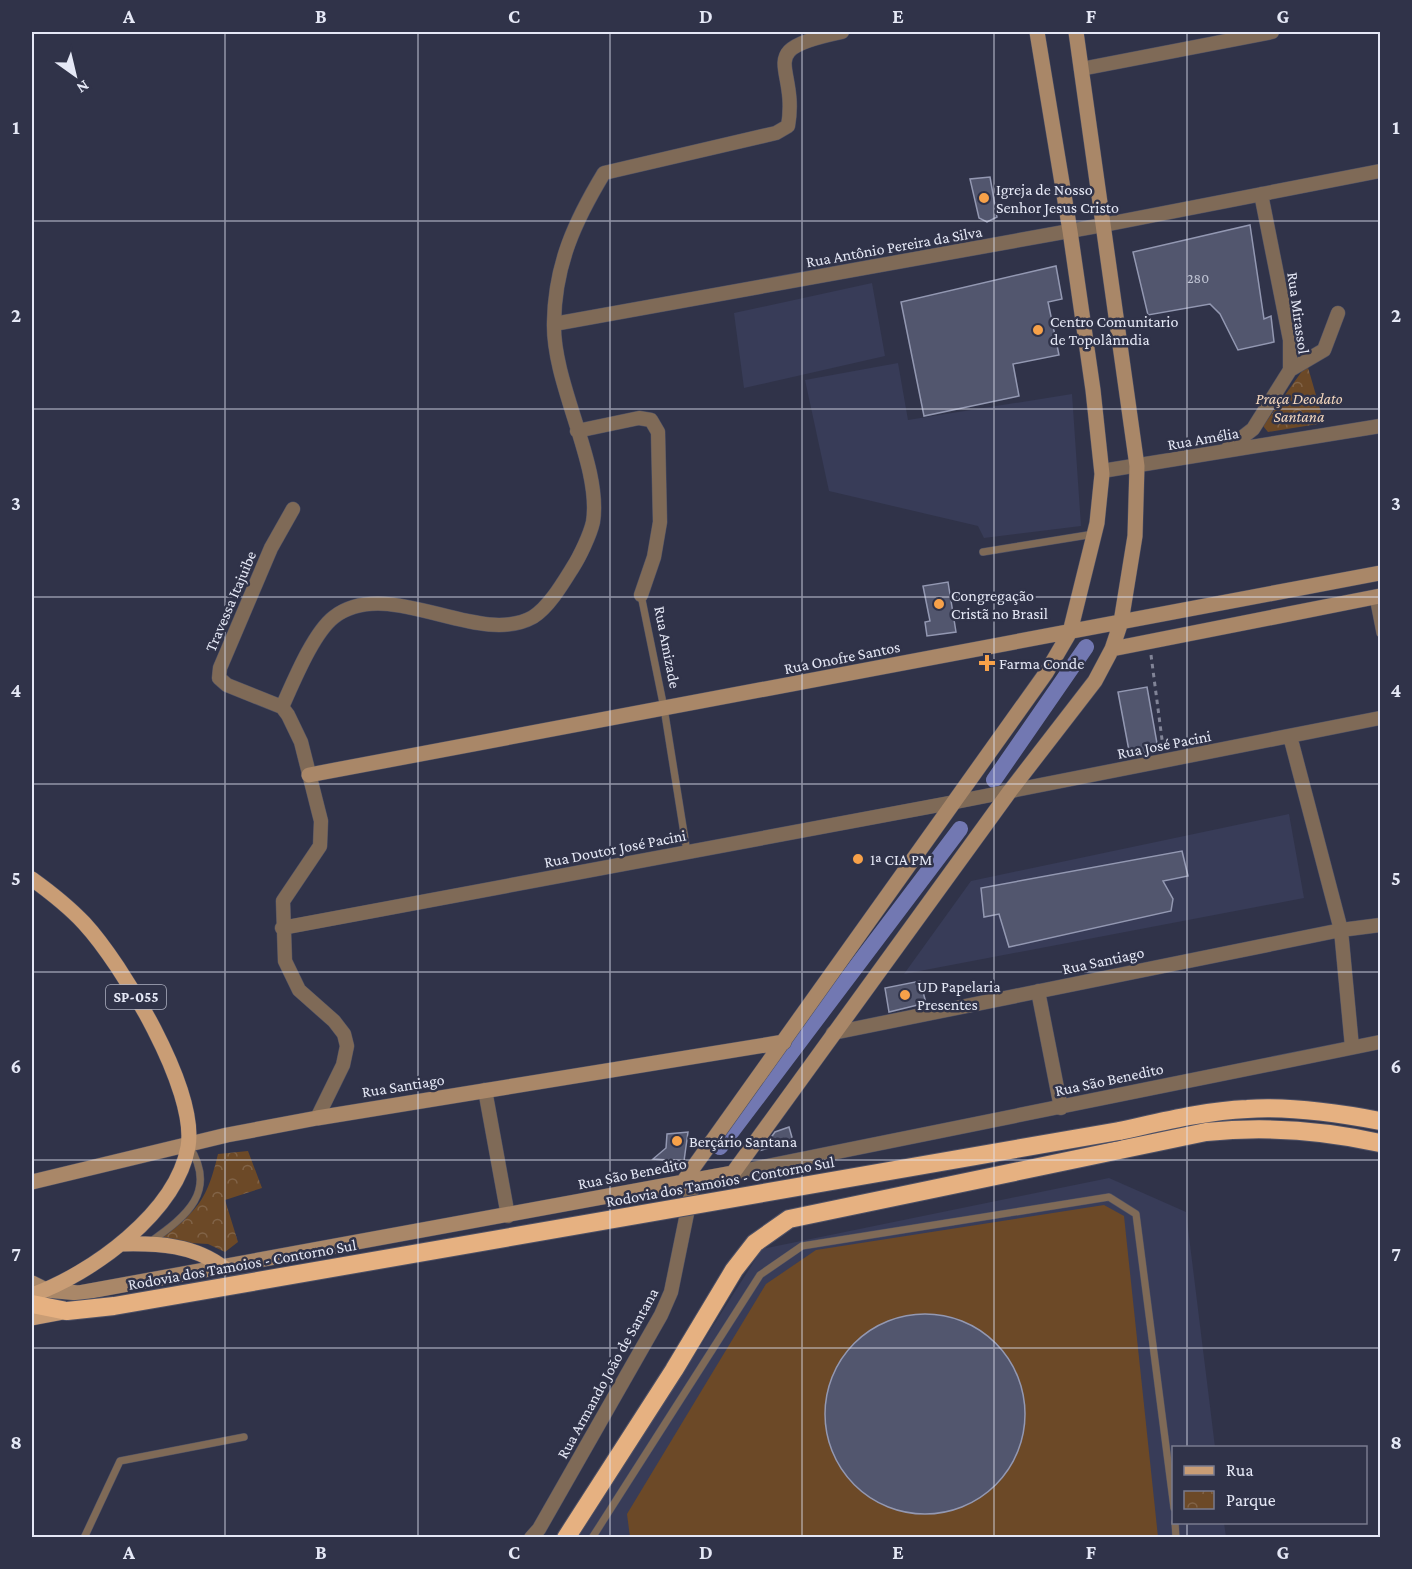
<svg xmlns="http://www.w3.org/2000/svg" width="1412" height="1569" viewBox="0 0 1412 1569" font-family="'Crimson Pro',serif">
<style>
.built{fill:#383c58}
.grass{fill:#6c4927}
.park{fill:url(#park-crowns)}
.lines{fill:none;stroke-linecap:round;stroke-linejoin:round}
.canal{stroke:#7278b2;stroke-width:16}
.building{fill:#52566e;stroke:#9398b2;stroke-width:1.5}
.lane-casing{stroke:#4d5065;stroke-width:8}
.street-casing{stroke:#4d5065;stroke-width:15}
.secondary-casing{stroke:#4d5065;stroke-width:16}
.primary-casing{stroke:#4d5065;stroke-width:16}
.highway-casing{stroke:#4d5065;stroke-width:20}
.path{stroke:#818497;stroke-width:3;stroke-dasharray:4.5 4.5;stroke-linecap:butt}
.lane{stroke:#7f6a57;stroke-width:7}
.street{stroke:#7f6a57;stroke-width:14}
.secondary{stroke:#a98768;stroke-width:15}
.primary{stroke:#c99d75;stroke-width:15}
.highway{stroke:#e6b181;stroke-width:18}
.highway-bridge-casing{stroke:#4d5065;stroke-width:20;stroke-linecap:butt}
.highway-bridge{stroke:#e6b181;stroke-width:18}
.grid{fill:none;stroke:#e5e8f6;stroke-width:1.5;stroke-opacity:0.55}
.poi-dot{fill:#f7a149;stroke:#303349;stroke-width:2}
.labels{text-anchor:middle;stroke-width:5;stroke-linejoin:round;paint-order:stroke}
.number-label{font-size:14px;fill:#c0c4d4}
.shield{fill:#303349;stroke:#afb2c2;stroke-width:1.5}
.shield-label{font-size:15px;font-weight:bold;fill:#e5e8f6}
.poi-label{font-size:16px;fill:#e5e8f6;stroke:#303349;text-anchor:start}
.street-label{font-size:16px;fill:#e5e8f6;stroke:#303349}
.park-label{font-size:16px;font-style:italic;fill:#f4d7bd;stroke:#303349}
.neatline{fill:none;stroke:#e5e8f6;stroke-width:2}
.grid-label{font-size:20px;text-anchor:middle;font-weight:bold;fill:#e5e8f6}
</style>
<defs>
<pattern id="park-crowns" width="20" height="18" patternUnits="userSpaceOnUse" patternTransform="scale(1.5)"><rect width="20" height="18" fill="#6c4927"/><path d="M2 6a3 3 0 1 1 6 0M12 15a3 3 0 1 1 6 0" fill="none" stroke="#816347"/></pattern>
</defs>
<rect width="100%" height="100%" fill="#303349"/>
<path class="built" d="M 872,283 L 885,356 L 744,388 L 734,313 Z
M 898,363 L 908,420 L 1072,394 L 1081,526 L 984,538 L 978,526 L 829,491 L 805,380 Z
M 1289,814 L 1304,898 L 904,974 L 971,881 Z
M 1109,1178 L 1186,1212 L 1215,1447 L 1174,1448 L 1174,1522 L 1224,1523 L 1226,1537 L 578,1538 L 762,1249 Z"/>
<path class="grass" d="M 1104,1205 L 1124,1216 L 1158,1537 L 630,1537 L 627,1514 L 766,1284 L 816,1250 Z"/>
<path class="park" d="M 1307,364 L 1324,423 L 1268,432 L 1263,426 Z
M 248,1151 L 262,1188 L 225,1200 L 238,1242 L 225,1252 L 208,1244 L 157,1241 C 197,1210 206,1204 218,1154 Z"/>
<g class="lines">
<path class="canal" d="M 994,780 L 1086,647
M 720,1147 L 960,829"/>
</g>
<path class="building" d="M 990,177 L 997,217 L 987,222 L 979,218 L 970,179 Z
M 1250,225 L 1264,319 L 1271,316 L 1274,342 L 1238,350 L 1220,314 L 1210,304 L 1148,315 L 1133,252 Z
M 1056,266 L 1062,299 L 1048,302 L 1059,355 L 1013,364 L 1019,396 L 924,416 L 901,302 Z
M 948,582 L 956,632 L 927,636 L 925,622 L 930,621 L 923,586 Z
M 1147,687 L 1158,749 L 1130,756 L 1118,692 Z
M 1182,851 L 1188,876 L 1163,881 L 1173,899 L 1171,911 L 1009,947 L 999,914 L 984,917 L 981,888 Z
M 920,981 L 926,1003 L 889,1012 L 885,988 Z
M 789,1127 L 793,1141 L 762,1150 L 775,1132 Z
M 688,1132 L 684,1161 L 653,1159 L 666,1148 L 667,1134 Z
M825 1414a100 100 0 1 1 200 0a100 100 0 1 1-200 0Z"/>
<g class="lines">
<g class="lane-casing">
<path id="lane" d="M 983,552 L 1094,534
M 641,595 L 664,708 L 687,852
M 1373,597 L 1380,633
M 150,1242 C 187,1216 218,1191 189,1146
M 1175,1522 L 1176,1538
M 84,1538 L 120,1461 L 244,1437
M 592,1538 L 760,1275 L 802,1246 L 1109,1197 L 1136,1214 L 1174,1508"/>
</g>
<g class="street-casing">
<path id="street" d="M 1081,69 L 1272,32
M 554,324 L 1103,225 L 1380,171
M 1290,370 L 1324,350 L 1338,313
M 577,431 L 639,418 L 651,420 L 658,432 L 660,522 L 654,557 L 641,595
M 1226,450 L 1253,429 L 1290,370 L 1290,340 L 1261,194
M 1102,471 L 1380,426
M 282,707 L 227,685 L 219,678 L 220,668 L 271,548 L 293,509
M 1290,736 L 1341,930 L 1352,1047
M 282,928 L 955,802 L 1380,718
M 1038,991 L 1061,1108
M 833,1033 L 1341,930 L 1380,925
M 485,1090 L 508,1216
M 317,1118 L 343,1065 L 347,1046 L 344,1034 L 334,1021 L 299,990 L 285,961 L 283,901 L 320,846 L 321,821 L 301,742 L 288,715 L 282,707 C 293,683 313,633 334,617 C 389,575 478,648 533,617 C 549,607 563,583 573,567 C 580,556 590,535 593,522 C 602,465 552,384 554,322 C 555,264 575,221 604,173 L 776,133 L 788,126 C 799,63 750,51 842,32
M 733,1173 L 1380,1042
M 531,1538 L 539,1529 L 661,1315 L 671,1292 L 694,1179"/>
</g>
<g class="secondary-casing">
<path id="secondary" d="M 1112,649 L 1380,596
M 309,775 L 1380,573
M 32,1182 L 227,1135 L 317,1118 L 784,1042
M 683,1182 L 1046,673 L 1070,632 L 1097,523 L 1102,474 L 1093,390 L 1070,231 L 1037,32
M 32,1283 L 46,1290 L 79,1293 L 733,1173 L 1010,791 L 1095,681 L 1112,649 L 1121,622 L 1135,536 L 1137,466 L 1076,32"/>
</g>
<g class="primary-casing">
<path id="primary" d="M 32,879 C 50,892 68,906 84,923 C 122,964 198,1090 188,1147 C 176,1213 91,1274 32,1295
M 121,1244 C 158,1243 195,1245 224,1268
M 32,1318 L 64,1312"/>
</g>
<g class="highway-casing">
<path id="highway" d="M 1119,1131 C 1161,1122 1204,1111 1247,1109 C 1290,1106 1338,1113 1380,1121
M 32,1304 L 67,1311
M 566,1538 L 674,1370 L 734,1270 L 755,1243 L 789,1219 L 1206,1132 C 1265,1126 1322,1130 1380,1143"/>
</g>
<path class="path" d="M 1151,655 L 1163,747"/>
<use href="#lane" class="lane"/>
<use href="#street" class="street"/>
<use href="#secondary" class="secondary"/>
<use href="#primary" class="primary"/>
<use href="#highway" class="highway"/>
<g class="highway-bridge-casing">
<path id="highway-bridge" d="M 67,1311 L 114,1306 L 1119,1131"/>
</g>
<use href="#highway-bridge" class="highway-bridge"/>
</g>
<path class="grid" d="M 225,32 L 225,1538M 418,32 L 418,1538M 610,32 L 610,1538M 802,32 L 802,1538M 994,32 L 994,1538M 1187,32 L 1187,1448M 32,221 L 1380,221M 32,409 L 1380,409M 32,597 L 1380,597M 32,784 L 1380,784M 32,972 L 1380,972M 32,1160 L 1380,1160M 32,1348 L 1380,1348M 1187,1522 L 1187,1538"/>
<g class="poi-dot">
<circle cx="984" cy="198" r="6"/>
<circle cx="1038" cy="330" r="6"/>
<circle cx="939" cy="604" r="6"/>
<path d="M984 654h6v6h6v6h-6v6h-6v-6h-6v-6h6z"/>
<circle cx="858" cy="859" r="6"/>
<circle cx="905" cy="995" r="6"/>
<circle cx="677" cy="1141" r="6"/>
</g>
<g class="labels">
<g class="number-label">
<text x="1198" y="283">280</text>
</g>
<rect class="shield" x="106" y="985" width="60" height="24" rx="4.5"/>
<g class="shield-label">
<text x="136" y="1002">SP-055</text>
</g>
<g class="poi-label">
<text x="996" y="195">Igreja de Nosso<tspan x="996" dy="18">Senhor Jesus Cristo</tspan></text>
<text x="1050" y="327">Centro Comunitario<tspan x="1050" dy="18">de Topolânndia</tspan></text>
<text x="951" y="601">Congregação<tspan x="951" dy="18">Cristã no Brasil</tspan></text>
<text x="999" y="669">Farma Conde</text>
<text x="870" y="865">1ª CIA PM</text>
<text x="917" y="992">UD Papelaria<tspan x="917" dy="18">Presentes</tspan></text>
<text x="689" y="1147">Berçário Santana</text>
</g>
<g class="street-label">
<text transform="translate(894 246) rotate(-10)" y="6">Rua Antônio Pereira da Silva</text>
<text transform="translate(1299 313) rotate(82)" y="6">Rua Mirassol</text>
<text transform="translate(1203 438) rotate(-10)" y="6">Rua Amélia</text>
<text transform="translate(230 601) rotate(-67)" y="6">Travessa Itajuibe</text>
<text transform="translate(668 647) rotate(79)" y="6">Rua Amizade</text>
<text transform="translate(842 657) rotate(-11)" y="6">Rua Onofre Santos</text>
<text transform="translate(1164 744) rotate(-11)" y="6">Rua José Pacini</text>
<text transform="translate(615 848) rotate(-11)" y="6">Rua Doutor José Pacini</text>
<text transform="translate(1103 960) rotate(-12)" y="6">Rua Santiago</text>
<text transform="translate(1109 1079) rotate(-12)" y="6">Rua São Benedito</text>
<text transform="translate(403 1085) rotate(-9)" y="6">Rua Santiago</text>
<text transform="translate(632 1173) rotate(-11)" y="6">Rua São Benedito</text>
<text transform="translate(720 1181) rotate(-10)" y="6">Rodovia dos Tamoios - Contorno Sul</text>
<text transform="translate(242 1264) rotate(-10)" y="6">Rodovia dos Tamoios - Contorno Sul</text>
<text transform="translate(607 1373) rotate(-61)" y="6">Rua Armando João de Santana</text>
</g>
<g class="park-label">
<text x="1299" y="404">Praça Deodato<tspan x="1299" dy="18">Santana</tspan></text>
</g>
</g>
<rect width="1412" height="1569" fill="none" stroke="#303349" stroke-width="66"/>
<rect x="1172" y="1446" width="195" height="78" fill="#303349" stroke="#787b8e" stroke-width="1.5"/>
<rect x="1184" y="1466" width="30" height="9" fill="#c99d75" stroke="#787b8e" stroke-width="1.5"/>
<text x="1226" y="1476" font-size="18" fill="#e5e8f6">Rua</text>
<rect x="1184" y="1491" width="30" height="18" fill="url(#park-crowns)" stroke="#787b8e" stroke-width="1.5"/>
<text x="1226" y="1506" font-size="18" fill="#e5e8f6">Parque</text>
<g transform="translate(75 75) rotate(146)" stroke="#303349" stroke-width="4.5" paint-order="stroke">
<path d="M0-4.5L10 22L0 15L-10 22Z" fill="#e5e8f6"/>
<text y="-9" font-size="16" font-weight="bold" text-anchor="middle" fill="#e5e8f6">N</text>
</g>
<rect x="33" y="33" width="1346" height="1503" class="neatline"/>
<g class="grid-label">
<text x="129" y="23">A</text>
<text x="321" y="23">B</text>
<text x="514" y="23">C</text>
<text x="706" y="23">D</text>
<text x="898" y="23">E</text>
<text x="1091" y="23">F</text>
<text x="1283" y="23">G</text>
<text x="16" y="134">1</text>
<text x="1396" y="134">1</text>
<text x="16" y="322">2</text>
<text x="1396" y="322">2</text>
<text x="16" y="510">3</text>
<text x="1396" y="510">3</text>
<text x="16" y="697">4</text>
<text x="1396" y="697">4</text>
<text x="16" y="885">5</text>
<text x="1396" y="885">5</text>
<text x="16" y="1073">6</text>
<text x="1396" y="1073">6</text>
<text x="16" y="1261">7</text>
<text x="1396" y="1261">7</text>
<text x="16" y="1449">8</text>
<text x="1396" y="1449">8</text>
<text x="129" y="1559">A</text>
<text x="321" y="1559">B</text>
<text x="514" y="1559">C</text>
<text x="706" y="1559">D</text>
<text x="898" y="1559">E</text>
<text x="1091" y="1559">F</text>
<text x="1283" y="1559">G</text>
</g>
</svg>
